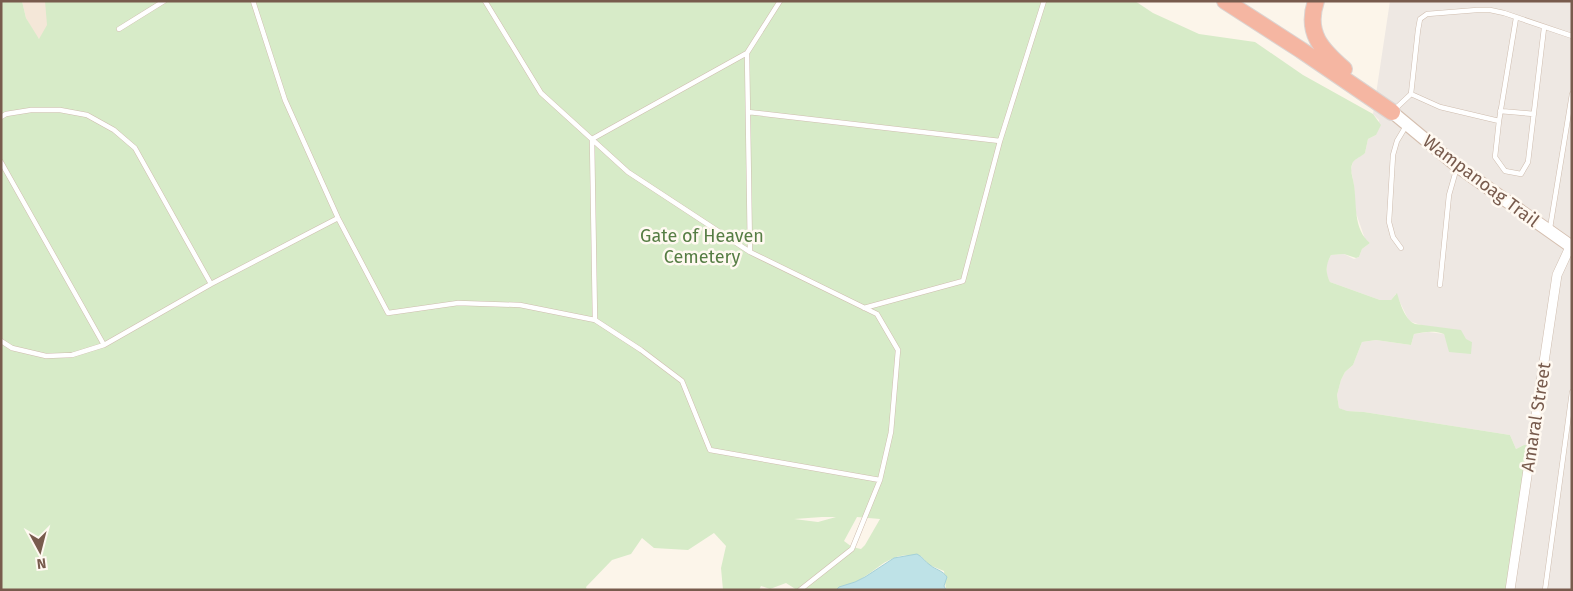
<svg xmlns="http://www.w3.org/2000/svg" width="1573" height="591" viewBox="0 0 1573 591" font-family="'Fira Sans',sans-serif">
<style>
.residential{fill:#f4e7d8}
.industrial{fill:#eee8e3}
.green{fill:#d7ebc8;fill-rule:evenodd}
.water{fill:#bee2e7;stroke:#a4d1d8}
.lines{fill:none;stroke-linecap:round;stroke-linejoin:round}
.lane-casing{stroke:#cfbdaf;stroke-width:5.5}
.street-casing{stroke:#cfbdaf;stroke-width:10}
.secondary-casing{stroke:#d5bfaf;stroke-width:14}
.highway-casing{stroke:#dcd4d1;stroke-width:18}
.lane{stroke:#fff;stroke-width:4.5}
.street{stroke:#fff;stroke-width:9}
.secondary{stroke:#fff;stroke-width:12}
.highway{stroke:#f5b6a2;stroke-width:16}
.labels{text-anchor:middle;stroke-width:5;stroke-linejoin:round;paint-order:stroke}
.street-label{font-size:18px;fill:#785b4d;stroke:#fff9f1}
.park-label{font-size:18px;fill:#567d44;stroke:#fff9f1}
</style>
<rect width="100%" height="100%" fill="#fcf5ea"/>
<path class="residential" d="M 22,1 L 136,1 L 57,45 L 37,38 L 26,18 Z"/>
<path class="industrial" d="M 1390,1 L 1572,1 L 1572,590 L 1511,590 L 1524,445 L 1516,449 L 1510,435 L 1364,412 L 1346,411 L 1339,408 L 1337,395 L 1341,380 L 1345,372 L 1353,365 L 1362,342 L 1376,340 L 1411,345 L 1414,334 L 1428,332 L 1444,334 L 1446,339 L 1472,342 L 1409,321 L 1396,294 L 1391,300 L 1380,300 L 1330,282 L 1327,276 L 1327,263 L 1331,255 L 1344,254 L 1354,259 L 1359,257 L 1362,249 L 1370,243 L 1365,239 L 1355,210 L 1354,185 L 1351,170 L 1353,161 L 1365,153 L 1368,139 L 1376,135 L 1379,120 L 1373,114 Z"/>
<path class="green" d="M 1,1 L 22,1 L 26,18 L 39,39 L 47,25 L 45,1 L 1135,1 L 1153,13 L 1199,34 L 1255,42 L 1303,75 L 1373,114 L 1381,125 L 1376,135 L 1368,139 L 1365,153 C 1362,156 1355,159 1353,162 C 1349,170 1353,177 1354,185 C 1357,205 1353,229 1370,243 L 1362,249 L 1359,257 L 1356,258 L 1344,254 L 1331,255 C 1326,264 1325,272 1330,282 L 1380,300 L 1391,300 L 1397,293 C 1400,303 1405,320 1415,324 L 1461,330 L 1466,339 L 1472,342 L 1471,354 L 1449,352 L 1444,334 C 1434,330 1424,332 1414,334 L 1411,345 L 1376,340 L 1362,342 L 1353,365 L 1345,372 L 1341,380 L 1337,395 L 1339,408 L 1347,411 L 1364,412 L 1510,435 L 1516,449 L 1524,445 L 1532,445 L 1511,590 L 946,590 L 944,571 L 929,565 L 921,556 C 912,556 902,554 894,558 C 880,563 870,575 857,581 C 850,585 842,584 836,590 L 797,590 L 786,583 L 770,589 L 761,586 L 759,590 L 723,590 L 721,568 L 726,546 L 714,533 L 688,550 L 654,548 L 642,538 L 631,554 L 612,560 L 586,587 L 587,590 L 1,590 ZM 822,517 L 836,517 L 818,522 L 794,519 ZM 857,517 L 880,519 L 865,545 L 861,549 L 852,547 L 844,541 Z"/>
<path class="water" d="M 917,554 C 923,557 925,562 930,565 C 936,570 942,570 947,577 L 944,586 L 946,590 L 836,590 L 839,587 L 855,582 L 865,577 L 894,558 Z"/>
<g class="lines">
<g class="lane-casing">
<path id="lane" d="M 253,1 L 285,100 L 338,218 L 388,313 L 458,303 L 520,305 L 595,320 L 641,350 L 682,381 L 710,450 L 880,480
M 485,1 L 541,93 L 628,172 L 750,252
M 780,1 L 747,53 L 750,252 L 877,314 L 898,350 L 891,432 L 880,480 L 852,549 L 800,590
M 119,29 L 164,1
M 1411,94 L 1440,107 L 1499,121 L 1495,157 L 1505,171 L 1521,174 L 1528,162 L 1544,28
M 1394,110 L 1411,94 L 1418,30 L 1420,19 L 1427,14 L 1477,10 L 1490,10 L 1504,13 L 1572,36
M 1500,111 L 1534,114
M 748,112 L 1000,141
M 1,117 L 6,114 L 31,110 L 60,110 L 87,115 L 114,130 L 135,148 L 211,284
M 1499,121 L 1516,18
M 1,162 L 104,345
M 1550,228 L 1572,94
M 1401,248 L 1393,237 L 1389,222 L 1393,155 L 1397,141 L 1406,126
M 1440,285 L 1449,195 L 1457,167
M 864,308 L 963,281 L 1000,141 L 1044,1
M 595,320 L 592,139 L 747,53
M 1,341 L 12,348 L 46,356 L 72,355 L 104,345 L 211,284 L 338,218
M 1545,590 L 1572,392"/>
</g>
<g class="street-casing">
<path id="street" d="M 1510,590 L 1557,275 L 1570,247"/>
</g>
<g class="secondary-casing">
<path id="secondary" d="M 1392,112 L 1457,166 L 1572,247"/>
</g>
<g class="highway-casing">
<path id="highway" d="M 1225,1 L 1301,50 L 1392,112
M 1316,1 C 1305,33 1322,50 1344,69"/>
</g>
<use href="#lane" class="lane"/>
<use href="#street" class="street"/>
<use href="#secondary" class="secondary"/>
<use href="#highway" class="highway"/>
</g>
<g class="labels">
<g class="street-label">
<text transform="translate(1481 181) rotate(37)" y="6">Wampanoag Trail</text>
<text transform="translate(1536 417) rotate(-81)" y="6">Amaral Street</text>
</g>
<g class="park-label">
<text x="702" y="242">Gate of Heaven<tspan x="702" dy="21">Cemetery</tspan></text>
</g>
</g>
<rect width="1573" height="591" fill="none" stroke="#785b4d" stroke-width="5"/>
<g transform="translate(40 551) rotate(173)" stroke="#fff9f1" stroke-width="4" paint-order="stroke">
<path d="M0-4L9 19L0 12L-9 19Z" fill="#785b4d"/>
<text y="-8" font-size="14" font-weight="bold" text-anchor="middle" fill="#785b4d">N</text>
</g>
</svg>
